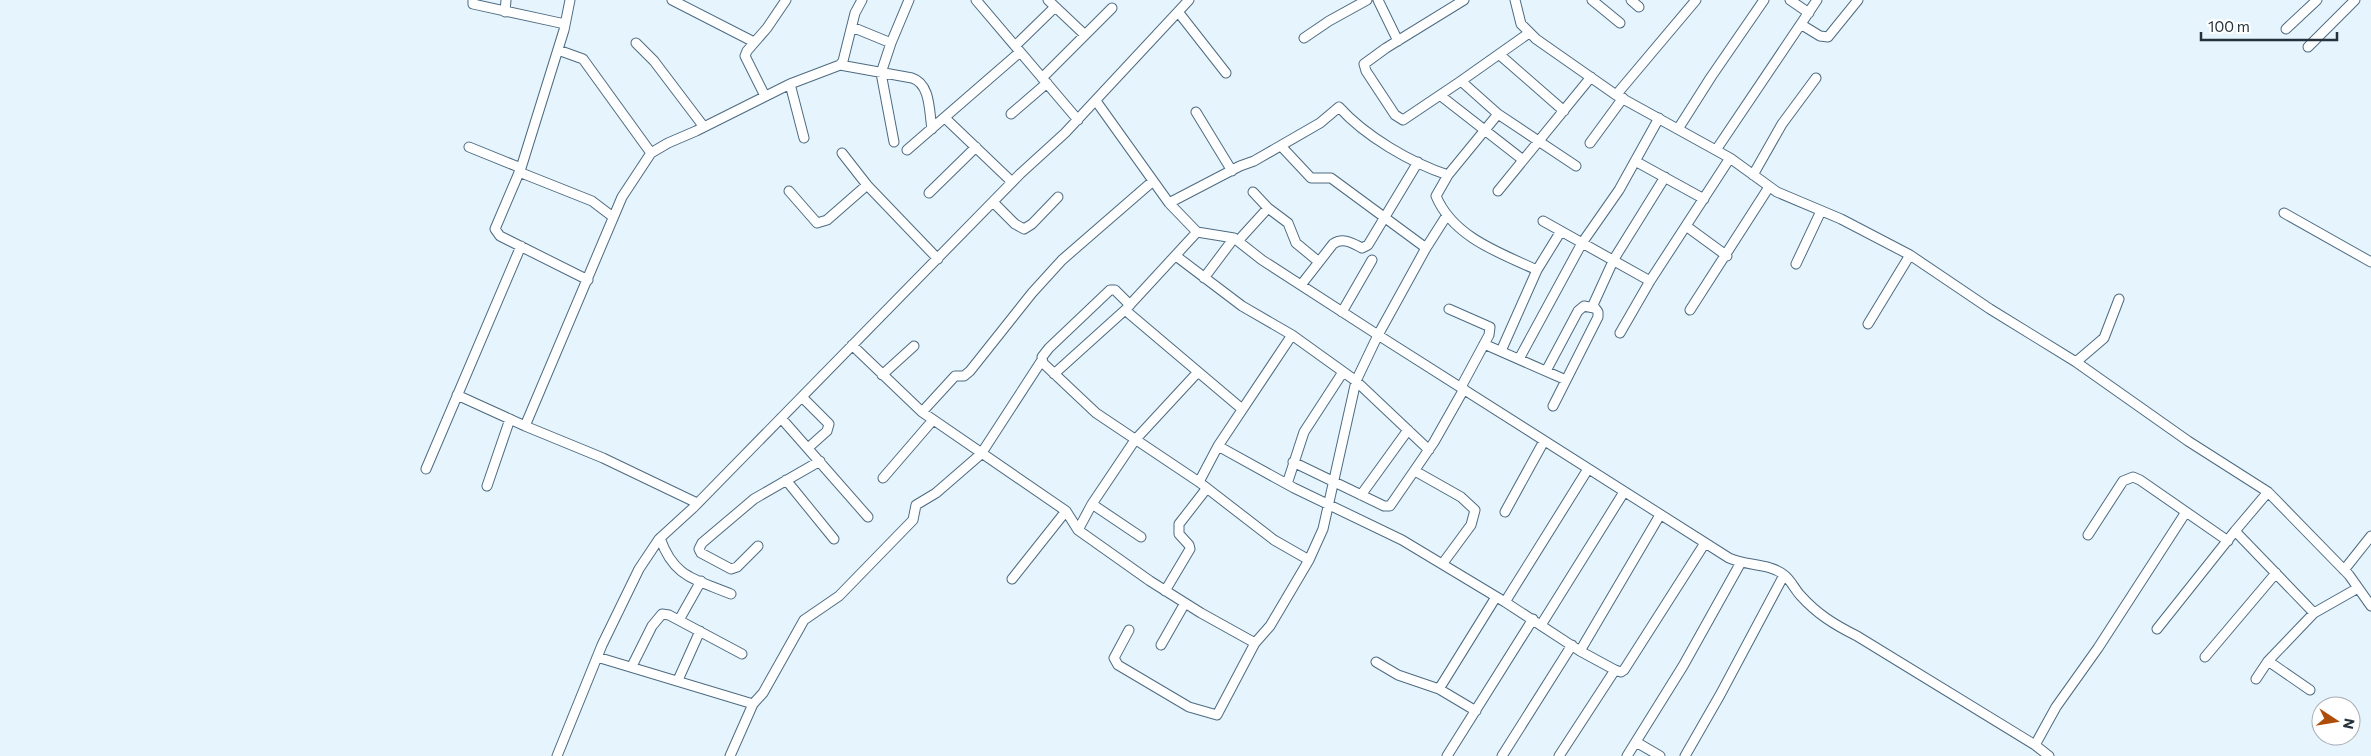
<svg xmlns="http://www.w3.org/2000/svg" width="2371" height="756" viewBox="0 0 2371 756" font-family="Commissioner,sans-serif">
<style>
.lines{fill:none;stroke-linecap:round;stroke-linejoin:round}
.minor-casing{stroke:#4d6b81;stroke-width:11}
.minor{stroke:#fff;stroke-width:9}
</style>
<rect width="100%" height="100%" fill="#e6f4fe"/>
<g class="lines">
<g class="minor-casing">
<path id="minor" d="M 473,0 L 473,4 L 565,24
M 570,0 L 564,30 L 521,168 L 495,229 L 500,236 L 588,280
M 672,0 L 754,42
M 976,0 L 1078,120
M 1048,0 L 1085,35
M 1378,0 L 1398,41
M 1515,0 L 1521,24 L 1536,39 L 1616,95 L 1730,158 L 1777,192 L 1841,219 L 1910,255 L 1990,309 L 2076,362 L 2188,441 L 2268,492 L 2349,575 L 2371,606
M 1592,0 L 1620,23
M 1631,0 L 1639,7
M 1790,0 L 1809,13
M 505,12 L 506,0
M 1179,13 L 1226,73
M 1802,25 L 1820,36 L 1828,37 L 1858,0
M 852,27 L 891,43 L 909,0
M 2286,29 L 2317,0
M 1529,33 L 1461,81 L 1498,114 L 1448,175 L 1436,196 C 1453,237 1500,253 1537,270
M 1304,38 L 1329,21 L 1367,0
M 636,43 L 654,61 L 704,127
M 891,43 L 881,73 L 894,142
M 1015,46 L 1055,7
M 2308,47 L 2355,0
M 558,50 L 583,59 L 651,153
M 1500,55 L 1564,111
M 840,65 L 912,78 C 931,84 929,112 932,129
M 1042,78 L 1112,8
M 1461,81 L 1403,120 L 1395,115 L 1366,71 L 1364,64 L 1386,48 L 1464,0
M 790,84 L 804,138
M 1616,95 L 1696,0
M 765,96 L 745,56 L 747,51 L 767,28 L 786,0
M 1441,96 L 1523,160
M 1096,101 L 1169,203 L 1197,232 L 1234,238 L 1262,260 L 1378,335 L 1729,558 C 1746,566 1770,563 1784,575 C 1791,580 1795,590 1801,596 C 1817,614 1835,625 1857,636 L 2035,745 L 2049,756
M 1196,112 L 1232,171
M 1011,114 L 1047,83
M 1498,114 L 1576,166
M 945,118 L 1012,182
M 1678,129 L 1711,77 L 1764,0
M 1590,143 L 1623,98
M 1281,146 L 1311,178 L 1331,178 L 1426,248
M 469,147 L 521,168
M 907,150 L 1020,52
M 1716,150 L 1817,0
M 842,153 L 867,185 L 938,259
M 1635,161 L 1704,199
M 519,172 L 592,201 L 613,217
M 1753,175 L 1782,124 L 1816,78
M 789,191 L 817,223 L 827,220 L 867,185
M 1498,191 L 1591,77
M 1253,192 L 1268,208 L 1288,223 L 1296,243 L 1319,262
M 929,193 L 976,147
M 993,202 L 1015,224 L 1024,229 L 1032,224 L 1058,197
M 1169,203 L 1240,166 L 1254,161 L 1320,123 L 1339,107 C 1365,136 1411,163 1448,175
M 2284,213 L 2371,262
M 1543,221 L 1650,281
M 1686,226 L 1727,256
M 1238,241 L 1268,208
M 1176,256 L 1242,306 L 1292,335 L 1356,381 L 1429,450
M 1796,264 L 1821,211
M 1204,278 L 1234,238
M 1301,285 L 1333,244 C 1343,237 1352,243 1362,248 L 1368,245 L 1418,162
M 1130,305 L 1115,290 L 1110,290 L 1049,348 L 1042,357 L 1043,363 L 1096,413 L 1199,482 L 1274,540 L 1309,560 L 1270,626 L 1255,643
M 1126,309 L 1197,232
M 1449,309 L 1490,327 L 1489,335 L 1461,387
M 1690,310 L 1769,187
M 1342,312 L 1372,260
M 1868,324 L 1910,255
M 1620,333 L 1650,281 L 1730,158
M 1484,344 L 1566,380
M 852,345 L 922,412 L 1066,511 L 1078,530 L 1150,581 L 1201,613 L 1255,643 L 1217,715 L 1189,707 L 1118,665 L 1114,658 L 1129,630
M 1501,351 L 1537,270 L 1561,231
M 1519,359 L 1582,243 L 1619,190 L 1659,118
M 2076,362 L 2104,338 L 2119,299
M 1546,371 L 1578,311 L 1584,306 L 1594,308
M 1054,374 L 1125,310 L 1242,409
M 882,375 L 914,346
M 457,395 L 525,426
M 802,397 L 829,424 L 827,431 L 808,448
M 1553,406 L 1598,317 L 1598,312 L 1593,305 L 1614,259 L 1665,177
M 922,412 L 955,376 L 964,376 L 970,371 L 1032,293 L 1062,260 L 1153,181
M 781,418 L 868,517
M 1218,446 L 1294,488 L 1402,540 L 1505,602
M 1293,462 L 1384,506 L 1390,506 L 1434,442 L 1464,389
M 426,469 L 521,246
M 1588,469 L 1505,602 L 1580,651 L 1615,670 L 1621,672 L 1624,670 L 1705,543
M 1415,471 L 1461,497 L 1475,510 L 1471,525 L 1443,563
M 883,478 L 933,420
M 786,480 L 834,539
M 1199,482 L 1218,446 L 1292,335
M 1287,484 L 1304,432 L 1343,372
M 487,486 L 510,419
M 1361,495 L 1408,430
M 697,503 L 603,458 L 525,426 L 622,197 L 651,153 L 668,143 L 696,131 L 790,84 L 840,65 L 843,61 L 855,13 L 862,0
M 1092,504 L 1141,537
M 1505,512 L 1544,441
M 1078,530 L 1092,504 L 1135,440 L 1197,373
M 2235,531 L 2268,492
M 2088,535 L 2123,481 L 2133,477 L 2140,480 L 2228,541
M 660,538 C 674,578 695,579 731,594
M 758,546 L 737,567 L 731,569 L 701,553 L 699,549 L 702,543 L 754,499 L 820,461
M 1309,560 L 1323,529 L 1356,381 L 1378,335 L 1426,248 L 1447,215
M 2344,570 L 2371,536
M 1012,579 L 1066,511
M 1165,591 L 1190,549 L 1189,545 L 1179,534 L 1179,524 L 1207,488
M 679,620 L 701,581
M 1541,625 L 1624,492
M 2157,629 L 2235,531 L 2314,613 L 2358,588
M 1161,645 L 1185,603
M 1580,651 L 1660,515
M 597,657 L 753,704 L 763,693 L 804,620 L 839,596 L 913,520 L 916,505 L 936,493 L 981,454 L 1042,360
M 2205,657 L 2276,573
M 2268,661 L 2310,690
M 1376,662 L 1398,675 L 1439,689 L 1476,711
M 632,666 L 652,626 L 662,614 L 669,615 L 742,654
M 2256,679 L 2268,661 L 2314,613
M 678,680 L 700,631
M 1439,689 L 1496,597
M 1636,742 L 1660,756
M 2035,745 L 2056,707 L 2098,648 L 2186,512
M 557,756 L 602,645 L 639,569 L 659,539 L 693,508 L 1020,174 L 1065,133 L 1189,0
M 730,756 L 753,704
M 1447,756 L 1533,619
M 1502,756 L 1572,645
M 1559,756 L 1615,670
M 1627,756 L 1683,666 L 1740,564
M 1685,756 L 1720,695 L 1784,575"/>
</g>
<use href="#minor" class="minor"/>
</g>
<g transform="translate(2336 721) rotate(102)"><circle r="24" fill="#ffffff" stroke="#a8adb1"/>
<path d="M0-4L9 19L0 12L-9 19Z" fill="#ae4c0a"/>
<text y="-8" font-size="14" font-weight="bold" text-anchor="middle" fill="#25323b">N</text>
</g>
<path d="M2201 32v8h136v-8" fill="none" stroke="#25323b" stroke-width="2.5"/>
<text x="2208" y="32" font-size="15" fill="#25323b" stroke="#ffffff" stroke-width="4" paint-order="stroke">100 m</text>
</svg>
